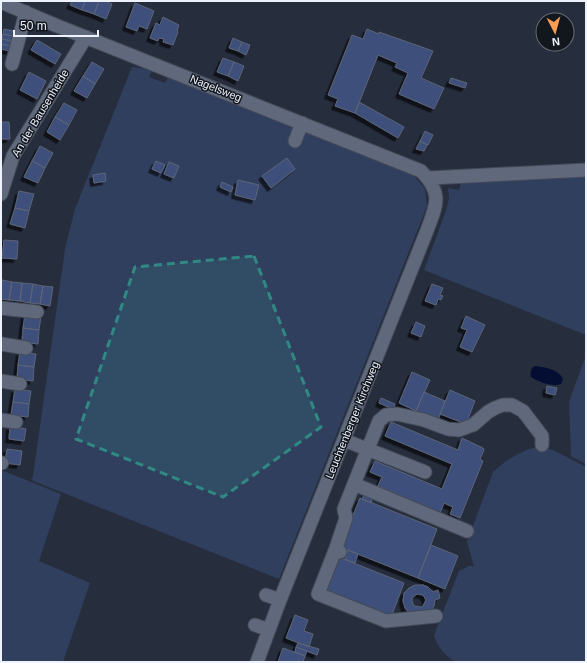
<svg xmlns="http://www.w3.org/2000/svg" width="587" height="663" viewBox="0 0 587 663" font-family="Helvetica,sans-serif">
<style>
.green{fill:#313f5f}
.water{fill:#040d32}
.building{fill:#3c4f7a;stroke:#5c6577;fill-rule:evenodd;filter:url(#shadow)}
.lines{fill:none;stroke-linecap:round;stroke-linejoin:round}
.minor-casing{stroke:#444a58;stroke-width:15}
.minor{stroke:#60697b;stroke-width:13}
.marked{fill:#308983;fill-opacity:0.2;stroke:#308983;stroke-width:3;stroke-dasharray:8 5;stroke-linejoin:round}
.labels{text-anchor:middle;stroke-width:3;stroke-linejoin:round;paint-order:stroke}
.street-label{font-size:11px;fill:#edf2fd;stroke:#12161d}
</style>
<defs>
<filter id="shadow"><feDropShadow dx="-3.5" dy="3.5" stdDeviation="0" flood-color="#0009"/></filter>
</defs>
<rect width="100%" height="100%" fill="#262d3d"/>
<path class="green" d="M 132,67 L 152,70 L 149,77 L 165,83 L 168,77 L 413,175 L 425,189 L 427,206 L 279,579 L 31,480 L 33,476 L 65,249 L 75,209 Z
M 586,172 L 586,335 L 424,270 L 447,208 L 449,198 L 448,188 L 459,190 L 462,178 Z
M 586,355 L 586,464 L 571,456 L 569,402 Z
M 541,447 L 553,450 L 586,467 L 586,662 L 455,662 C 445,655 437,647 434,635 L 459,571 L 469,566 L 474,566 L 467,542 L 493,472 L 506,461 L 518,454 L 529,449 Z
M 1,470 L 61,494 L 39,561 L 90,583 L 63,662 L 1,662 Z"/>
<path class="water" d="M 535,366 C 545,367 558,369 563,379 L 561,384 C 552,387 539,382 531,377 C 530,373 531,368 535,366 Z"/>
<path class="building" d="M 72,1 L 85,1 L 82,10 L 70,5 Z
M 85,1 L 99,1 L 94,14 L 82,10 Z
M 99,1 L 105,1 L 112,4 L 106,19 L 94,14 Z
M 135,3 L 154,11 L 147,29 L 139,26 L 137,31 L 126,27 Z
M 163,17 L 179,25 L 177,31 L 178,32 L 173,45 L 163,42 L 164,39 L 159,38 L 158,41 L 150,38 L 156,23 L 160,25 Z
M 4,29 L 14,31 L 13,36 L 3,34 Z
M 367,29 L 379,34 L 379,32 L 433,51 L 421,78 L 444,88 L 434,109 L 399,94 L 408,73 L 395,67 L 397,63 L 378,55 L 355,113 L 335,106 L 338,99 L 328,95 L 352,35 L 363,39 Z
M 3,34 L 13,36 L 12,41 L 2,39 Z
M 233,38 L 242,42 L 238,51 L 229,48 Z
M 2,39 L 12,41 L 11,46 L 1,44 Z
M 37,40 L 61,54 L 55,64 L 31,50 Z
M 242,42 L 250,45 L 246,55 L 238,51 Z
M 1,44 L 11,46 L 10,51 L 1,49 Z
M 223,58 L 234,62 L 228,76 L 217,72 Z
M 92,62 L 104,69 L 95,84 L 83,76 Z
M 234,62 L 244,66 L 238,81 L 228,76 Z
M 29,72 L 46,81 L 37,99 L 20,90 Z
M 83,76 L 95,84 L 87,98 L 74,91 Z
M 451,78 L 467,83 L 465,88 L 449,83 Z
M 359,102 L 404,127 L 398,138 L 355,113 Z
M 64,103 L 77,110 L 69,125 L 55,117 Z
M 55,117 L 69,125 L 60,140 L 47,132 Z
M 1,122 L 9,122 L 10,139 L 1,139 Z
M 425,131 L 433,135 L 428,145 L 420,141 Z
M 420,141 L 427,145 L 424,151 L 416,149 Z
M 40,146 L 53,153 L 45,168 L 32,161 Z
M 287,158 L 295,169 L 271,188 L 262,176 Z
M 32,161 L 45,168 L 38,183 L 24,177 Z
M 156,161 L 165,165 L 161,173 L 152,169 Z
M 169,162 L 179,166 L 174,178 L 164,174 Z
M 105,173 L 106,181 L 94,183 L 93,175 Z
M 238,180 L 259,185 L 255,200 L 235,195 Z
M 222,182 L 233,187 L 231,192 L 220,187 Z
M 19,191 L 34,194 L 29,211 L 15,208 Z
M 15,208 L 29,211 L 25,228 L 10,224 Z
M 4,240 L 18,241 L 17,259 L 2,258 Z
M 2,280 L 12,282 L 9,300 L 1,299 Z
M 12,282 L 22,283 L 20,301 L 9,300 Z
M 22,283 L 33,284 L 30,303 L 20,301 Z
M 33,284 L 43,286 L 40,304 L 30,303 Z
M 432,284 L 443,288 L 440,295 L 443,296 L 441,300 L 438,299 L 436,305 L 425,301 Z
M 43,286 L 53,287 L 50,306 L 40,304 Z
M 25,314 L 41,316 L 39,330 L 23,328 Z
M 466,316 L 485,325 L 472,352 L 460,347 L 467,330 L 461,328 Z
M 416,322 L 425,326 L 421,337 L 411,333 Z
M 23,328 L 39,330 L 38,344 L 22,342 Z
M 20,352 L 36,354 L 34,367 L 18,365 Z
M 18,365 L 34,367 L 33,381 L 17,379 Z
M 412,372 L 430,380 L 416,411 L 399,403 Z
M 547,386 L 557,388 L 555,395 L 546,393 Z
M 15,389 L 31,391 L 29,404 L 13,402 Z
M 450,390 L 475,401 L 466,424 L 440,414 Z
M 424,392 L 445,401 L 438,420 L 416,411 Z
M 381,398 L 395,404 L 393,409 L 379,403 Z
M 13,402 L 29,404 L 28,417 L 11,415 Z
M 391,422 L 458,450 L 462,438 L 483,448 L 484,450 L 480,459 L 483,461 L 460,518 L 450,514 L 453,507 L 444,503 L 440,513 L 378,486 L 382,477 L 370,472 L 375,461 L 442,489 L 452,464 L 385,436 Z
M 10,426 L 26,429 L 24,441 L 9,439 Z
M 7,449 L 22,451 L 20,465 L 5,463 Z
M 365,493 L 373,496 L 371,503 L 362,499 Z
M 360,498 L 437,529 L 418,578 L 340,547 Z
M 431,545 L 458,556 L 445,589 L 418,578 Z
M 348,550 L 358,554 L 355,563 L 345,559 Z
M 336,556 L 404,583 L 391,617 L 323,589 Z
M 415,585 L 423,585 L 428,587 L 433,592 L 438,590 L 440,598 L 435,600 L 434,606 L 430,612 L 409,613 L 405,608 L 403,601 L 404,593 L 409,588 ZM 417,594 L 423,595 L 426,600 L 423,606 L 421,607 L 414,606 L 412,601 L 412,598 Z
M 295,615 L 308,620 L 304,631 L 313,634 L 309,647 L 286,638 Z
M 298,643 L 319,649 L 317,655 L 296,647 Z
M 296,647 L 307,651 L 305,656 L 295,652 Z
M 283,648 L 305,656 L 303,662 L 278,662 Z"/>
<g class="lines">
<g class="minor-casing">
<path id="minor" d="M 1,2 L 55,25 L 421,171 C 444,194 436,206 426,233 L 280,600 L 257,662
M 12,64 L 26,12
M 295,141 L 302,123
M 429,178 L 586,170
M 1,194 L 13,156 L 86,37
M 1,308 L 37,312
M 1,344 L 26,348
M 1,381 L 20,384
M 1,420 L 16,422
M 344,440 L 425,472
M 1,463 L 2,463
M 354,484 L 467,531
M 336,548 L 318,594 L 386,621 L 436,616
M 340,552 L 336,548 L 346,518 L 344,509 L 379,421 L 386,415 L 397,414 L 424,420 L 448,429 L 459,430 L 473,425 L 488,412 L 495,408 L 503,405 L 512,405 L 523,411 L 542,436 L 542,445
M 266,595 L 280,600
M 255,625 L 269,630"/>
</g>
<use href="#minor" class="minor"/>
</g>
<path class="marked" d="M 254,256 L 321,427 L 223,497 L 76,439 L 135,267 Z"/>
<g class="labels">
<g class="street-label">
<text transform="translate(216 88) rotate(22)" y="4">Nagelsweg</text>
<text transform="translate(40 113) rotate(-59)" y="4">An der Bausenheide</text>
<text transform="translate(352 420) rotate(-68)" y="4">Leuchtenberger Kirchweg</text>
</g>
</g>
<rect width="587" height="663" fill="none" stroke="#edf2fd" stroke-width="4"/>
<g transform="translate(555 32) rotate(174)"><circle r="19" fill="#12161d" stroke="#6a6e77"/>
<path d="M0-3L7 15L0 10L-7 15Z" fill="#fd9d54"/>
<text y="-6" font-size="11" font-weight="bold" text-anchor="middle" fill="#edf2fd">N</text>
</g>
<path d="M14 30v6h84v-6" fill="none" stroke="#edf2fd" stroke-width="2"/>
<text x="20" y="30" font-size="12" fill="#edf2fd" stroke="#12161d" stroke-width="3" paint-order="stroke">50 m</text>
</svg>
